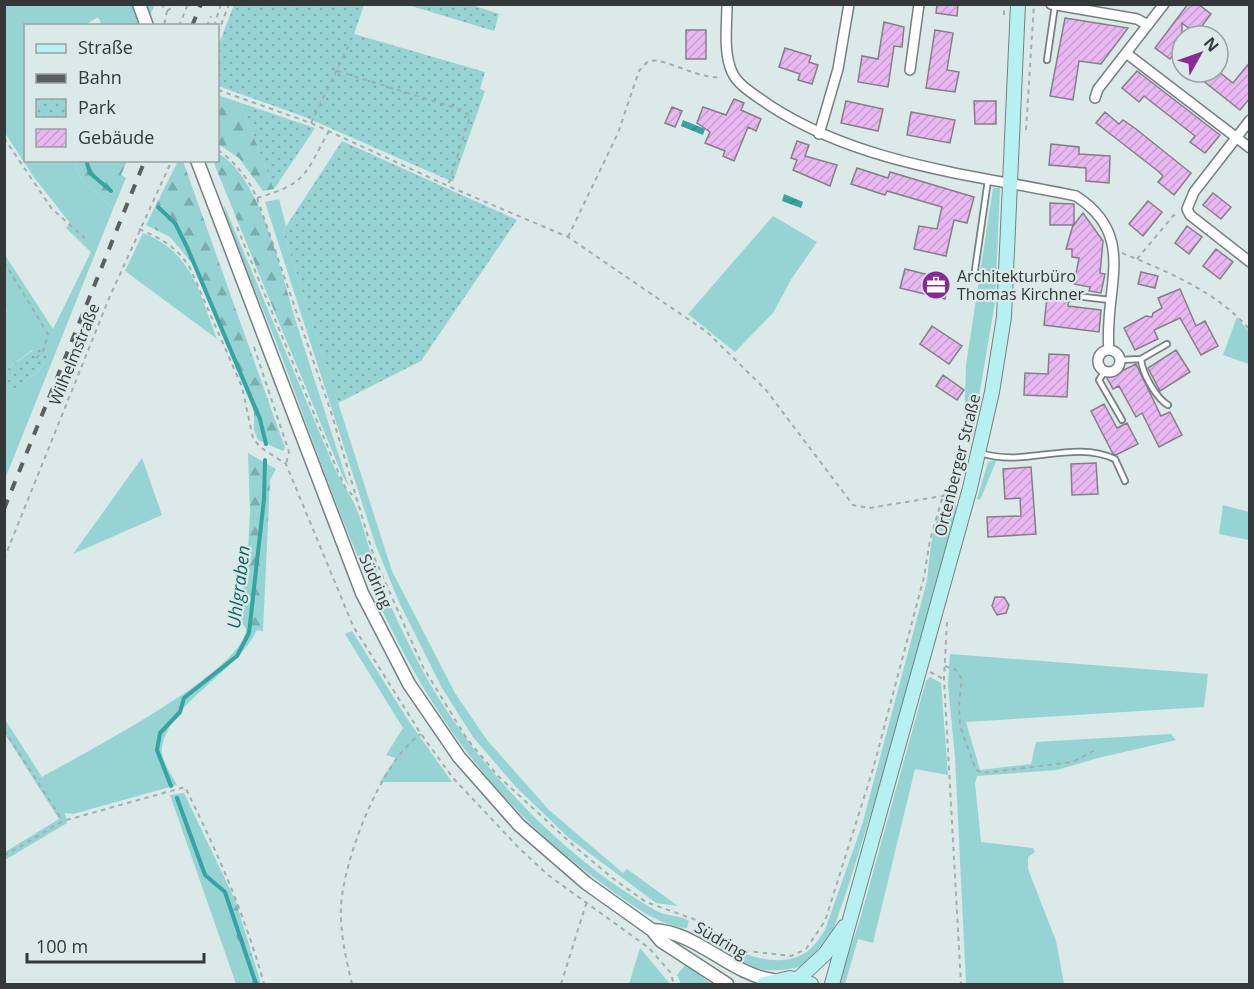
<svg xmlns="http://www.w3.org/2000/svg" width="1254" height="989" viewBox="0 0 1254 989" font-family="'Open Sans',sans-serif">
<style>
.grass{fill:#95d4d3}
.forest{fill:url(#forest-firs)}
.park{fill:url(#park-dots)}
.water{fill:url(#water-waves)}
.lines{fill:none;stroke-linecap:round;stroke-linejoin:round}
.stream{stroke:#37a3a2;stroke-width:4}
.building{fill:url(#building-hatch);stroke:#857e86;stroke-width:1.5}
.service-casing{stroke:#758181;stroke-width:8}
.minor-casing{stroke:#758181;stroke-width:12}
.tertiary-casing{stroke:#758181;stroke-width:15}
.secondary-casing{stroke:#758181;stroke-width:16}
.path{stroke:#a2adad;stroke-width:2;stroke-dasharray:4.5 4.5;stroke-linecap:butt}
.service{stroke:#fff;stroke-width:4.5}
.minor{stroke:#fff;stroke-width:9}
.tertiary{stroke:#fff;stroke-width:12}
.secondary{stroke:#b7f0f0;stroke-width:14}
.rail{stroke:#59605f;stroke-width:4;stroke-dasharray:10 10;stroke-linecap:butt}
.labels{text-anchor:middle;stroke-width:4.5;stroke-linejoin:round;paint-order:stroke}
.poi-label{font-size:16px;fill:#333838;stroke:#dbe9e8;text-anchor:start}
.street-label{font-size:16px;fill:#333838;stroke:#dbe9e8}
.water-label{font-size:18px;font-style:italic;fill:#0c6564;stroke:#dbe9e8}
</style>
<defs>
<pattern id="forest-firs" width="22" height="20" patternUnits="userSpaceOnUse" patternTransform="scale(1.5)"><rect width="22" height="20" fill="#95d4d3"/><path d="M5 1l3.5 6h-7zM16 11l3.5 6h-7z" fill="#7aadac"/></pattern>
<pattern id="park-dots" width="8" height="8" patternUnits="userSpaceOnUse" patternTransform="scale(1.5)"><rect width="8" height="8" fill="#95d4d3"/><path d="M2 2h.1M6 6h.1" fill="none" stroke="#7aadac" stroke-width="1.8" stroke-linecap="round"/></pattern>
<pattern id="water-waves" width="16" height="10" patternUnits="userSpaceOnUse" patternTransform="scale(1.5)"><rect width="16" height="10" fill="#37a3a2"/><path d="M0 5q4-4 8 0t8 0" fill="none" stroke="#2f8685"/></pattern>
<pattern id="building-hatch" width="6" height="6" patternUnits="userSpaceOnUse" patternTransform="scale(1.5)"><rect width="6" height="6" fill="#e9b7f1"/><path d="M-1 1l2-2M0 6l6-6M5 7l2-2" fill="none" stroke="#c89ecf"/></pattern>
</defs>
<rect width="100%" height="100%" fill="#dbe9e8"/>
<path class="grass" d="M 5,5 L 155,5 L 145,25 L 102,25 L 98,17 L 85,25 L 26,26 L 26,160 L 73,161 L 82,180 L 113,209 L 5,479 L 5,395 L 41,369 L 48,354 L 32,350 L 5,371 L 4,312 L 7,311 L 4,307 L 5,255 L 53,329 L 91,252 L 66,228 L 70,223 L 33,176 L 5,133 Z
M 993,188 L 1000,188 L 995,302 L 972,438 L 964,429 L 966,365 Z
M 279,199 L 286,226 L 283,231 L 392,571 L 455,693 L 487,740 L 549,810 L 623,873 L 627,869 L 678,906 L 656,903 L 569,838 L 516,787 L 473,737 L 442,688 L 399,602 L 376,546 L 265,202 Z
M 224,205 L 334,467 C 340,480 348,491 354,503 C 363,522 367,544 374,563 C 387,601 406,640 425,675 C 476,766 564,859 655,910 C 665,916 676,915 686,919 L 689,921 L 687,928 C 657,927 620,896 596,879 C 408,741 353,546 275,339 C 267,318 223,217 224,205 Z
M 773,216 L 817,242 L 792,278 L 773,313 L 735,352 L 688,314 Z
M 143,233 C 193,253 199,292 217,339 L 125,271 Z
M 1237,317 L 1249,332 L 1249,364 L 1223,355 Z
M 297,325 L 349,487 L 343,477 L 282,330 Z
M 142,458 L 162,515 L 73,554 Z
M 997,459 L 980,500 L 977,499 L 988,462 Z
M 946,502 L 956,505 L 956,510 L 891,749 L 849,884 L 834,928 L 806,965 C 764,978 735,966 703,939 L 703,933 L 710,932 C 730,952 776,970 803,954 C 813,949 819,939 825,930 L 862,825 L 927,581 C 930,557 931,522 946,502 Z
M 1223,505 L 1249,512 L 1249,540 L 1219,534 Z
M 246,629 L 257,630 C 237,672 170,702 162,747 C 160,759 172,775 177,785 L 73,814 L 65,813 L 67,823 L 5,860 L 5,852 L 59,819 L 5,734 L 4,718 L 42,777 C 80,755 245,671 246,629 Z
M 352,631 L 408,720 L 452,782 L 380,782 L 396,758 L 386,755 L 403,728 L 345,634 Z
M 950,654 L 1208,674 L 1204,707 L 966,722 L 980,770 L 1031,764 L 1036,742 L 1171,734 L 1176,740 L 1098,758 L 1057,770 L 977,776 L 975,783 L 981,842 L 1033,848 L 1035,852 L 1028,857 L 1028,869 L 1056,941 L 1064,984 L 966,984 L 955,757 L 948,685 Z
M 930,677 L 941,683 L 948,775 L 915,769 L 873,943 L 858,939 L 845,984 L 838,984 L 859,923 L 926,681 Z
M 184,793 L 236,902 L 227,905 L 252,984 L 236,984 L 170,795 Z
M 640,948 L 670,984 L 629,984 Z
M 686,964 L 711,984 L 681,984 L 677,975 Z"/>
<path class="forest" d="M 218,95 L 241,103 L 274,189 L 263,191 L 239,158 L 218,144 Z
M 218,153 C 262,178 282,278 297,325 L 282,330 L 213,161 L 218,160 Z
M 73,161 L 127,161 L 121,175 L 126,178 L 113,209 L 82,180 Z
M 178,161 L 183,161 L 285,448 L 283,451 L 258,440 L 254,430 L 254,412 L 192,263 L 170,237 L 146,225 Z
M 248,453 L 276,469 L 270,480 L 263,631 L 246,629 L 238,616 L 247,567 L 250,512 Z
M 236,902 L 261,984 L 252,984 L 226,905 Z"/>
<path class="park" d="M 234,5 L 364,5 L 354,34 L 485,72 L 480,89 L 485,91 L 453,182 L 305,117 L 218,86 L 218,46 Z
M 408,5 L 472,5 L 499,14 L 494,31 Z
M 241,103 L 315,128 L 274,189 Z
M 342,141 L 517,220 L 421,361 L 338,403 L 283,231 Z
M 40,345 L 48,354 L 41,369 L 5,395 L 5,371 Z"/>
<path class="water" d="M 683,120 L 705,129 L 703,135 L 681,126 Z
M 784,194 L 803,202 L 801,208 L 782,201 Z"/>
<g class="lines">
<path class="stream" d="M 86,160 L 90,173 L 111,191
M 158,207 L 175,223 L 187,247 L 260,419 L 266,444
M 171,786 L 157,750 L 160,733 L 180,712 L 184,698 L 237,656 L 249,633 L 264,499 L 265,460
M 177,798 L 205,875 L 225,892 L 256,984"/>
</g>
<path class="building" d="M 937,4 L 958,4 L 957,16 L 936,13 Z
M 1188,4 L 1198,4 L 1211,14 L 1196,34 L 1182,23 L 1182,44 L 1170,59 L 1155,48 Z
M 1065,18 L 1128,28 L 1101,64 L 1079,61 L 1073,100 L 1050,96 Z
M 884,22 L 904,27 L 902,47 L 894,46 L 888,87 L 858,82 L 862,56 L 878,59 Z
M 686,30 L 706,30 L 706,59 L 686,59 Z
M 935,30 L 953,33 L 947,70 L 959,72 L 955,92 L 926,88 Z
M 785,48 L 811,56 L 809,62 L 818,65 L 812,84 L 798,80 L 800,74 L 779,67 Z
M 1250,62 L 1250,98 L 1240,110 L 1192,72 L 1219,72 L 1233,83 Z
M 1137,71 L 1220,135 L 1205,153 L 1190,142 L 1195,136 L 1144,96 L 1139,102 L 1122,88 Z
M 734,99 L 744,103 L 741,110 L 761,119 L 756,131 L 748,127 L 734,161 L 723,156 L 725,151 L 705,143 L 710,132 L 697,123 L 703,107 L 726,115 Z
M 846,101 L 883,109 L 878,131 L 841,123 Z
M 974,101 L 996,101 L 996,124 L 975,124 Z
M 672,107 L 682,111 L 675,127 L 665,123 Z
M 911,112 L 955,120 L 950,143 L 907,135 Z
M 1105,112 L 1119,124 L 1123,120 L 1136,129 L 1191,173 L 1174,195 L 1158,182 L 1163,176 L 1158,171 L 1096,123 Z
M 797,141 L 809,145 L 805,156 L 837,165 L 830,186 L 793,170 L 797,160 L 791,158 Z
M 1051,144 L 1079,147 L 1079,154 L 1110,156 L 1109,183 L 1086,181 L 1086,168 L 1049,165 Z
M 857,168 L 888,178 L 890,172 L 974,197 L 967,223 L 954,220 L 946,256 L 914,249 L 919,226 L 937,229 L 942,207 L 887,191 L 885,195 L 851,184 Z
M 1213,193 L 1231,207 L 1221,219 L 1203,205 Z
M 1148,201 L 1162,212 L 1143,236 L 1129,224 Z
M 1050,203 L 1074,204 L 1074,225 L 1083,213 L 1103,241 L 1100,273 L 1105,274 L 1101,293 L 1089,291 L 1090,287 L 1074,284 L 1079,258 L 1072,257 L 1072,249 L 1066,249 L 1073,225 L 1050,225 Z
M 1187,226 L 1202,237 L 1189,254 L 1175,243 Z
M 1216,249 L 1233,262 L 1220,279 L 1203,266 Z
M 905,269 L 949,280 L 945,299 L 900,288 Z
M 1141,272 L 1158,276 L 1155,288 L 1138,284 Z
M 1180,289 L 1196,326 L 1205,321 L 1218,346 L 1201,355 L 1180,318 L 1154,330 L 1158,339 L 1135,350 L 1124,328 L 1146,316 L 1152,317 L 1153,313 L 1162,308 L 1158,298 Z
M 1047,297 L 1069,299 L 1068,306 L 1101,310 L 1099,332 L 1044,325 Z
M 932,326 L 962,346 L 949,364 L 920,344 Z
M 1176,350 L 1190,372 L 1160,391 L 1148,368 Z
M 1049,354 L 1069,355 L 1067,397 L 1024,395 L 1025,373 L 1048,374 Z
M 1136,364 L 1161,416 L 1170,412 L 1182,435 L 1159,447 L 1142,413 L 1136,417 L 1119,386 L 1113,389 L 1107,378 Z
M 943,375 L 964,390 L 957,400 L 936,386 Z
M 1104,404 L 1117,428 L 1127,423 L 1138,444 L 1116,455 L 1113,454 L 1091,411 Z
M 1096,463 L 1098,494 L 1072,495 L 1071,464 Z
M 1031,467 L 1036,534 L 988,537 L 987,517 L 1021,516 L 1020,498 L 1005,499 L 1003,469 Z
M 995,597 L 1004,597 L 1009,605 L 1006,613 L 997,615 L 992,606 Z"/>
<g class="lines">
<g class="service-casing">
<path id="service" d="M 1047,60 L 1055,5
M 975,270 L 988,180
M 1075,296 L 1110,300
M 1141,359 C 1142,373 1156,398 1168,405
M 1120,360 L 1141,359 L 1167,344
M 1105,371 L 1099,380 L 1122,420
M 981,453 C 1025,468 1072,439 1115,459 L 1125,481"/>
</g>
<g class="minor-casing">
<path id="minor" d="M 727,4 C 727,26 723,52 732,72 C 738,86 757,96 769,105 C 861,165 971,174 1076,196 C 1139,237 1103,289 1109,350
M 1051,4 L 1137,19 L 1148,25
M 1126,53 L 1250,148
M 910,70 L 919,4
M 1095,98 L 1098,89 L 1164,4
M 1250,120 L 1194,192 L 1187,209 L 1190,215 L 1250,262
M 819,134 L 838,69 L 849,4
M1098 361a11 11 0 1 1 22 0a11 11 0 1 1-22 0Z"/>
</g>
<g class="tertiary-casing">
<path id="tertiary" d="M 139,4 L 147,26
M 197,160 L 362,593 L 409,684 L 459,757 L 519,825 L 586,883 L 652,930 L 661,941 L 727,984
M 652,930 C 697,931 729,974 773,980"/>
</g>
<g class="secondary-casing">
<path id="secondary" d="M 798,979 L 825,954 L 844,927
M 764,984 L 790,978 L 811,984
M 832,984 L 970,488 L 992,392 L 1004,317 L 1018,4"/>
</g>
<path class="path" d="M 161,4 L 167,11 L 164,26
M 167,11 L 176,4
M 1004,15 L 1004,4
M 179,26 L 188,4
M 207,26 L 211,16
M 214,26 L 221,4
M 218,33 L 229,4
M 337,71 L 462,110 L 470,116 L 448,186
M 218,90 L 311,123 L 448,186 L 568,237 L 707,332 L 766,390 L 853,505 L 869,508 L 943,496 L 959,480
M 311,123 L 349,45
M 1026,130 L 1034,4
M 4,138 L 52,209 L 85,238
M 218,150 C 236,163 248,178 257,198 L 331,412 L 374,557 L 423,667 L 467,739 L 498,776 L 574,846 L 615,880 L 646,902 L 699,921 L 730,944 L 746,951 L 791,956 L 806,949 L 825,921 L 873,769 L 924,577 L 930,540 L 943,496 L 955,495
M 257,198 C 308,183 304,175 329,131
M 237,227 L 336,467 L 345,487 L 356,499
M 139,229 C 162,239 177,247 190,268 L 242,387 L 253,438 L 260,447 L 286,464 L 353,626 L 421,734 L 453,778 L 519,848 L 548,875 L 649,948 L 670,972 L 674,984
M 568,237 L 618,133 L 639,71 C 642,68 646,62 650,61 C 664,57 699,80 722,77
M 1122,253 C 1166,271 1218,292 1250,330
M 1137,259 L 1173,216 L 1179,213
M 4,262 L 48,334 L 43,352 L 33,361
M 254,347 L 289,452 L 286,464
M 4,559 L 110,296 L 172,160
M 947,622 L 944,679 L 961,984
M 945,666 L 956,670 L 962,679 L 959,704 L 960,726 L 976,770 L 983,773 L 1073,762 L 1095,750
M 930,672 L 944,679
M 4,730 L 63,821
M 4,856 L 63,821 L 185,787 C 217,851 245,915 264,984
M 352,984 C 346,959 340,933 341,907 C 343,861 381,760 421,734
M 561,984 L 586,904"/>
<use href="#service" class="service"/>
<use href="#minor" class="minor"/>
<use href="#tertiary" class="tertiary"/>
<use href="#secondary" class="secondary"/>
<path class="rail" d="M 192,26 L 201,4
M 4,509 L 145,160"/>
</g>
<defs>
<g id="office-disc" transform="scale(1.5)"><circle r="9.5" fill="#882b96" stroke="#dbe9e8"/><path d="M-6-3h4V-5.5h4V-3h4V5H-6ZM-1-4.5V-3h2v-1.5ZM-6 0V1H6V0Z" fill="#fff"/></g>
</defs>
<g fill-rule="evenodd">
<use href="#office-disc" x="936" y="285"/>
</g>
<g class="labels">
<g class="poi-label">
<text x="957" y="282">Architekturbüro<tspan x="957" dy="18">Thomas Kirchner</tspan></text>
</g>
<g class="street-label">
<text transform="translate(74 354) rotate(-68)" y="6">Wilhelmstraße</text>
<text transform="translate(957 465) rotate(-76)" y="6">Ortenberger Straße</text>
<text transform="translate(376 581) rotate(66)" y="6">Südring</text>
<text transform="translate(721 940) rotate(30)" y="6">Südring</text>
</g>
<g class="water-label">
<text transform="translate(239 587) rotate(-83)" y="6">Uhlgraben</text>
</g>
</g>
<rect width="1254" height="989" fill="none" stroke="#333838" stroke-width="12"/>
<rect x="24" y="24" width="195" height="138" fill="#dbe9e8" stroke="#98a2a2" stroke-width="1.5"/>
<rect x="36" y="44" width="30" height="9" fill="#b7f0f0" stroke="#98a2a2" stroke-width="1.5"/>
<text x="78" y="54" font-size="18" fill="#333838">Straße</text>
<rect x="36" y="74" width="30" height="9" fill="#59605f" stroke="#98a2a2" stroke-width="1.5"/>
<text x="78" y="84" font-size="18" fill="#333838">Bahn</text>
<rect x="36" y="99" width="30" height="18" fill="url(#park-dots)" stroke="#98a2a2" stroke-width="1.5"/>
<text x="78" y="114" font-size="18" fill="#333838">Park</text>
<rect x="36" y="129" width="30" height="18" fill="url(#building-hatch)" stroke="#98a2a2" stroke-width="1.5"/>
<text x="78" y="144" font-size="18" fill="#333838">Gebäude</text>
<g transform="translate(1200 54) rotate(50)"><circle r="28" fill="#dbe9e8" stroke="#98a2a2" stroke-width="1.5"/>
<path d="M0-4.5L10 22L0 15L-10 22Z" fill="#882b96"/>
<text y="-9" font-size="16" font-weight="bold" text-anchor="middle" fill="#333838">N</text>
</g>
<path d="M27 953v9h177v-9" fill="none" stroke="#333838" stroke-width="3"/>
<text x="36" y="953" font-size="18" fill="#333838" stroke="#dbe9e8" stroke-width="4.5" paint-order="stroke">100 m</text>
</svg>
